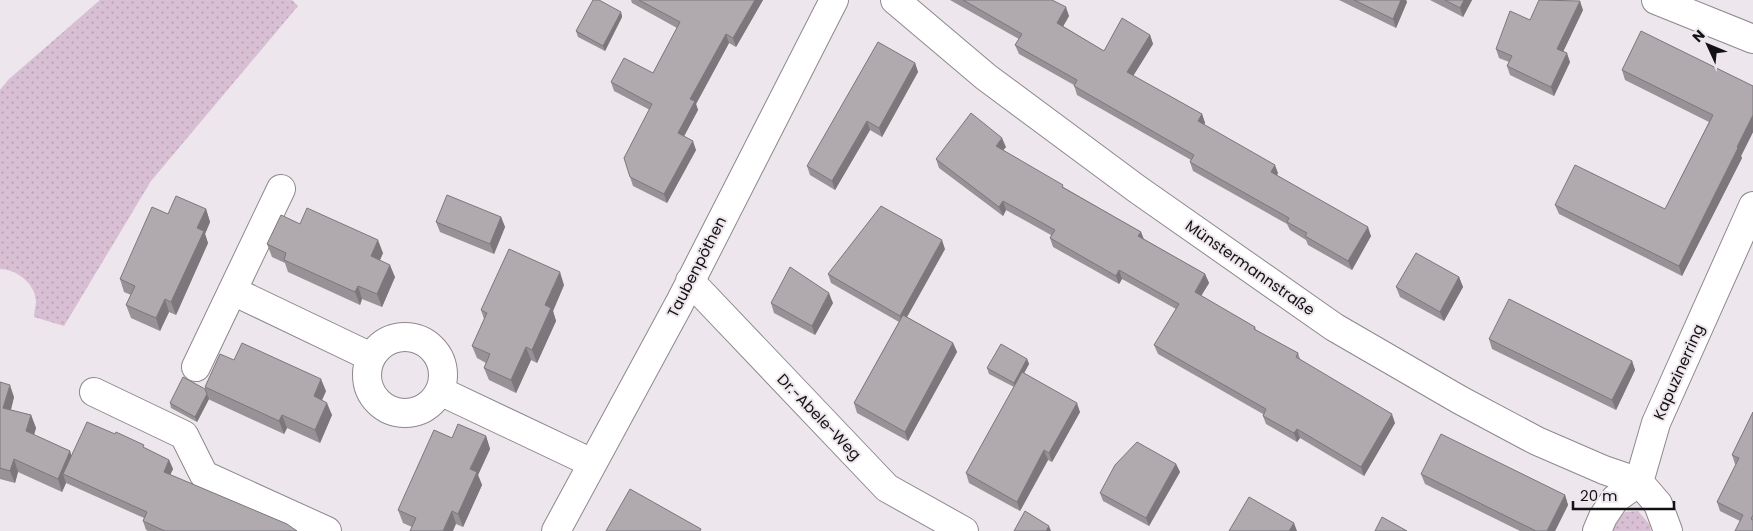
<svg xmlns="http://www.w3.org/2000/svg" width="1753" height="531" viewBox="0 0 1753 531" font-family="Poppins,sans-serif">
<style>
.grass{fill:url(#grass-dots)}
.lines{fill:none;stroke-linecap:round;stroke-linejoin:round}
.minor-casing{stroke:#8e888d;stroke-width:30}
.minor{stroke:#fff;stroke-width:28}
.wall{fill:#979296}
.shaded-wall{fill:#7b777a}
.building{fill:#b0aaaf;stroke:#7b777a}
.labels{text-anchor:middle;stroke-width:4;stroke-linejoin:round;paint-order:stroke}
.street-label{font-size:15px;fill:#131113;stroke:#ede6ec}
</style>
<defs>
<pattern id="grass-dots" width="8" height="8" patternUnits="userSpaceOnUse" patternTransform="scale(1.25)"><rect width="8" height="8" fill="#d8bfd4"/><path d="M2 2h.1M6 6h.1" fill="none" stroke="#b8a3b5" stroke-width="1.8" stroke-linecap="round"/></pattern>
</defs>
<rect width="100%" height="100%" fill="#ede6ec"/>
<path class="grass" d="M 100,0 L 292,0 L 298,6 L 151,181 L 64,326 L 34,317 C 34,312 36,306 36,301 C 35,283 16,269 0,269 L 0,90 L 8,80 Z
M 1638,511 L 1650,525 L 1651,531 L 1612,531 L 1617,521 L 1625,512 Z"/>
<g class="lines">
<g class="minor-casing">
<path id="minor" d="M 895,0 L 986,77 L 1137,189 L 1334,327 L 1460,400 L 1537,441 L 1604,470 L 1639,482 L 1658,504 L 1668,531
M 1656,0 L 1753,39
M 690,281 L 887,488 L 964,531
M 233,291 L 371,357
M367 375a38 38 0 1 1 76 0a38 38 0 1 1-76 0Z
M 196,367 L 281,189
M 440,391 L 592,463
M 94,392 L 184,435 L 204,475 L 327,531
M 1639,482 L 1656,423 L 1753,206
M 556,531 L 679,304 L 834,0
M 1597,531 L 1603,517 L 1615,499 L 1639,482"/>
</g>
<use href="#minor" class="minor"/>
</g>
<path class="wall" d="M 631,0 L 763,0 L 736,47 L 729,43 L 696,104 L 698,110 L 684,136 L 696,150 L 667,203 L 633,186 L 630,177 L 650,110 L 614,91 L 611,82 L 653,73 L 677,28 L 632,3 Z
M 950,0 L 1052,0 L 1069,16 L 1063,26 L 1104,51 L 1150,35 L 1153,44 L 1133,76 L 1202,114 L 1205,123 L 1204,125 L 1278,173 L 1277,175 L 1371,236 L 1352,270 L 1308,245 L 1306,240 L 1290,230 L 1287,224 L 1193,171 L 1190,162 L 1191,160 L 1077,95 L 1074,85 L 1019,54 L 1015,45 L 1019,39 Z
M 1339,0 L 1406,0 L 1407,2 L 1396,28 Z
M 1430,0 L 1472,0 L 1463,17 Z
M 1583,10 L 1563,52 L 1570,62 L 1554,96 L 1510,75 L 1507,66 L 1509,62 L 1499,58 L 1496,49 L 1530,20 Z
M 621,12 L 622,17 L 605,51 L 578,37 L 576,31 Z
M 915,63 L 918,72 L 882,137 L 870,130 L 835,190 L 810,175 L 807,166 Z
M 1622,70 L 1753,86 L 1753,132 L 1741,156 L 1742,158 L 1682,276 L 1559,214 L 1555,205 L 1665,209 L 1709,122 L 1625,80 Z
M 1006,147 L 1003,150 L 1065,188 L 1141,232 L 1144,239 L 1205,274 L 1209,283 L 1201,296 L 1255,327 L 1256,330 L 1298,353 L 1300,359 L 1395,423 L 1364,476 L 1300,438 L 1297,442 L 1266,424 L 1263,416 L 1263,414 L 1158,354 L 1154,345 L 1176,309 L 1122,279 L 1119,284 L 1053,247 L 1050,238 L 1051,235 L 1006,210 L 1003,216 L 939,168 L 936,159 Z
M 206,209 L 210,222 L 205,234 L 208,243 L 176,315 L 169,312 L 160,331 L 131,318 L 126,305 L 131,295 L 124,292 L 120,279 L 168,214 Z
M 501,217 L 505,227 L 494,254 L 440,232 L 436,222 Z
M 300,224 L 383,253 L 380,260 L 395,277 L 382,307 L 362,299 L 360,305 L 288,272 L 285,263 L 272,257 L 267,244 Z
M 945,249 L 907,317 L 953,343 L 957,352 L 908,441 L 857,413 L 854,403 L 899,322 L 831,283 L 828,274 Z
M 1459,277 L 1463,287 L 1444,321 L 1400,297 L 1396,287 Z
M 564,285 L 553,311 L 556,321 L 537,363 L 531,360 L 516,393 L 489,380 L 484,368 L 486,363 L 477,358 L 472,346 L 484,319 L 481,310 Z
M 771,303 L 833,303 L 815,335 L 774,313 Z
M 1489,339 L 1632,361 L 1635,370 L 1616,410 L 1492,349 Z
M 1027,359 L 1029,364 L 1024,373 L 1080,412 L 1052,462 L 1048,460 L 1020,511 L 969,483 L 966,473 L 1014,387 L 989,374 L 987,368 Z
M 234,360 L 326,391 L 322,400 L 332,415 L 320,443 L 287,428 L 284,434 L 210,400 L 209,399 L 197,422 L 171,408 L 170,403 L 205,389 L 205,387 Z
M 0,382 L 14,397 L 11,410 L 31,415 L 36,428 L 34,435 L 70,451 L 71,456 L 145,448 L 169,460 L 173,469 L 170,475 L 297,531 L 148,531 L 146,530 L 143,521 L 144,518 L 66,483 L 62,492 L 18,472 L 15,483 L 0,479 Z
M 1753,412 L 1753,531 L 1740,521 L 1720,511 L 1717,502 L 1736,464 L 1735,464 L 1732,455 Z
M 486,436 L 490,449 L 478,475 L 482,485 L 463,527 L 456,524 L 412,527 L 403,523 L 398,510 L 452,438 Z
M 1176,464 L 1180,472 L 1149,526 L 1103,501 L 1100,493 Z
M 1421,474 L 1565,495 L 1568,505 L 1555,531 L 1520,531 L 1425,484 Z"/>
<path class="shaded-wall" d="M 755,0 L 763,0 L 736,47 L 733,38 Z
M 1401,0 L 1406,0 L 1407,2 L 1396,28 L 1393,19 Z
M 1464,0 L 1472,0 L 1463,17 L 1460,8 Z
M 1580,1 L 1583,10 L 1560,58 L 1557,49 Z
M 1066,7 L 1069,16 L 1060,32 L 1057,23 Z
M 621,12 L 622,17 L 605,51 L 603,46 Z
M 726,34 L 729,43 L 696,104 L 698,110 L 681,142 L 678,133 L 690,99 Z
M 1150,35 L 1153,44 L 1130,81 L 1127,72 Z
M 1567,53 L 1570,62 L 1554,96 L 1551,87 Z
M 915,63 L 918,72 L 882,137 L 879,128 Z
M 1202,114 L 1205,123 L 1201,130 L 1198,121 Z
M 1753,115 L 1753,132 L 1741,156 L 1742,158 L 1682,276 L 1679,266 Z
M 867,121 L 870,130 L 835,190 L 832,181 Z
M 1002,138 L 1006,147 L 999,155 L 996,146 Z
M 693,141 L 696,150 L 667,203 L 664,194 Z
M 1275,165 L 1278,173 L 1274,181 L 1271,172 Z
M 1003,201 L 1006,210 L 1003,216 L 999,207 Z
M 206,209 L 210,222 L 205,234 L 208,243 L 176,315 L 171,302 L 197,228 Z
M 501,217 L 505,227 L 494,254 L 490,244 Z
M 1368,227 L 1371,236 L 1352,270 L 1348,261 Z
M 1141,232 L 1144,241 L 1138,236 Z
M 378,240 L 383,253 L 376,269 L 371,256 Z
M 942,240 L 945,249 L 903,324 L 900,316 Z
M 390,265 L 395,277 L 382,307 L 377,294 Z
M 1119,270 L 1122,279 L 1119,284 L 1116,276 Z
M 560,272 L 564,285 L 553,311 L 556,321 L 537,363 L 532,350 L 545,305 Z
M 1205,274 L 1209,283 L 1198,301 L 1195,292 Z
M 1459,277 L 1463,287 L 1444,321 L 1440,312 Z
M 358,286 L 362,299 L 360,305 L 355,292 Z
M 829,293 L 833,303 L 815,335 L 812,326 Z
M 165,299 L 169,312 L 160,331 L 156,318 Z
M 953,343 L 957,352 L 908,441 L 905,432 Z
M 526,347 L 531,360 L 516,393 L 511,380 Z
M 1027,359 L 1029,364 L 1016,388 L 1014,383 Z
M 1632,361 L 1635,370 L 1616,410 L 1612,400 Z
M 321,379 L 326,391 L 318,409 L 314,396 Z
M 10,385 L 14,397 L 8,420 L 3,408 Z
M 207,394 L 209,399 L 197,422 L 195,417 Z
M 327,403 L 332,415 L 320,443 L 315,430 Z
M 1077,403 L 1080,412 L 1052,462 L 1049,453 Z
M 1392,414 L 1395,423 L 1364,476 L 1361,467 Z
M 31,415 L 36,428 L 31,444 L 26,431 Z
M 282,415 L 287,428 L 284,434 L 279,421 Z
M 1297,429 L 1300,438 L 1297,442 L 1294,433 Z
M 486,436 L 490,449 L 478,475 L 482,485 L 463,527 L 458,514 L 470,469 Z
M 1044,450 L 1048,460 L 1020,511 L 1017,502 Z
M 70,451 L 74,464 L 63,474 L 66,483 L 62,492 L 58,479 Z
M 14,459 L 18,472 L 15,483 L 10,471 Z
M 169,460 L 173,469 L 167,481 L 164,472 Z
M 1176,464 L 1180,472 L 1149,526 L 1146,518 Z
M 1565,495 L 1568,505 L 1555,531 L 1547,531 Z
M 452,511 L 456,524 L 453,531 L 443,531 Z
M 1294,523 L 1297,531 L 1289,531 Z
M 1049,526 L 1051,531 L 1046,531 Z"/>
<path class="building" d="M 593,0 L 599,0 L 621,12 L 603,46 L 576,31 Z
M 639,0 L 755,0 L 733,38 L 726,34 L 690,99 L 695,101 L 678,133 L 693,141 L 664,194 L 630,177 L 624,158 L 652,104 L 611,82 L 624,58 L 653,73 L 680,22 Z
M 963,0 L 1052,0 L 1066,7 L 1057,23 L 1104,51 L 1122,18 L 1150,35 L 1127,72 L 1202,114 L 1198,121 L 1275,165 L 1271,172 L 1368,227 L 1348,261 L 1305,236 L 1307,233 L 1287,222 L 1289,218 L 1190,162 L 1194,155 L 1074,86 L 1077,80 L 1015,45 L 1022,34 Z
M 1354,0 L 1401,0 L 1393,19 Z
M 1445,0 L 1464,0 L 1460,8 Z
M 1539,0 L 1580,1 L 1557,49 L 1567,53 L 1551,87 L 1507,66 L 1512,56 L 1496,49 L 1510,11 L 1530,20 Z
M 1641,31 L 1753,86 L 1753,115 L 1737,147 L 1738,148 L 1679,266 L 1555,205 L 1575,165 L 1665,209 L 1713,115 L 1622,70 Z
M 878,42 L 915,63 L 879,128 L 867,121 L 832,181 L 807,166 Z
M 971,113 L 1002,138 L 996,146 L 1063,185 L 1062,187 L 1141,232 L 1138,236 L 1205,274 L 1195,292 L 1255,327 L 1254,329 L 1298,353 L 1296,357 L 1392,414 L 1361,467 L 1297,429 L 1294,433 L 1263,416 L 1266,409 L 1154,345 L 1179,304 L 1119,270 L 1116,276 L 1050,238 L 1055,230 L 1003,201 L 999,207 L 936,159 Z
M 447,195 L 501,217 L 490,244 L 436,222 Z
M 176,196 L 206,209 L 197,228 L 204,231 L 171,302 L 165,299 L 156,318 L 126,305 L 135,286 L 120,279 L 152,207 L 168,214 Z
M 881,206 L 942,240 L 900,316 L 828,274 Z
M 307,208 L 378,240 L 371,256 L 390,265 L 377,294 L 358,286 L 355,292 L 284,260 L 286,253 L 267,244 L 281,215 L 300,224 Z
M 509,249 L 560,272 L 545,305 L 551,308 L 532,350 L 526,347 L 511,380 L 484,368 L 490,354 L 472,346 L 487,313 L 481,310 Z
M 1416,253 L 1459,277 L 1440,312 L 1396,287 Z
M 790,267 L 829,293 L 812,326 L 771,303 Z
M 1509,299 L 1632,361 L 1612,400 L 1489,339 Z
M 903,315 L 953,343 L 905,432 L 854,403 Z
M 242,343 L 321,379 L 314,396 L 327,403 L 315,430 L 282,415 L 279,421 L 205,387 L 220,354 L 234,360 Z
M 1001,344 L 1027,359 L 1014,383 L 987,368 Z
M 1022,372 L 1077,403 L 1049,453 L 1044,450 L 1017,502 L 966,473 Z
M 183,377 L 205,389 L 207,394 L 195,417 L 170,403 Z
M 0,382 L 10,385 L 3,408 L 31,415 L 26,431 L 70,451 L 58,479 L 14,459 L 10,471 L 0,468 Z
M 1753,412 L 1753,515 L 1751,519 L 1753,520 L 1753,531 L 1735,531 L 1743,515 L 1717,502 L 1739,458 L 1732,455 Z
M 87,422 L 115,434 L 116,432 L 144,445 L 143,447 L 169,460 L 164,472 L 287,524 L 297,531 L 165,531 L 143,521 L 147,512 L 63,474 Z
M 458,424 L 486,436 L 470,469 L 477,472 L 458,514 L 452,511 L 443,531 L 410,531 L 416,518 L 398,510 L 434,430 L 452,438 Z
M 1441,434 L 1565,495 L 1547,531 L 1536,531 L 1421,474 Z
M 1137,442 L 1176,464 L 1146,518 L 1100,493 L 1115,465 Z
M 630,489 L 701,529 L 700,531 L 606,531 Z
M 1249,497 L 1294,523 L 1289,531 L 1229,531 Z
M 1025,511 L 1049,526 L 1046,531 L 1014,531 Z
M 1382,517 L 1407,531 L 1375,531 Z"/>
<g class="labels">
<g class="street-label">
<text transform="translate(697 267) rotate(-63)" y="5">Taubenpöthen</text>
<text transform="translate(1250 268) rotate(35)" y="5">Münstermannstraße</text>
<text transform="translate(1679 372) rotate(-66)" y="5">Kapuzinerring</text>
<text transform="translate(819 417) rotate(46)" y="5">Dr.-Abele-Weg</text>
</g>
</g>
<g transform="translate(1708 45) rotate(314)" stroke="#ede6ec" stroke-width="4" paint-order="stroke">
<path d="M0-4L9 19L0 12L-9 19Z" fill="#131113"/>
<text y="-8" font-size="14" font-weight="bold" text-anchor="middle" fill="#131113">N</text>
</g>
<path d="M1573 501v8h101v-8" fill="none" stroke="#131113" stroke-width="2.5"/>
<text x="1580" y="501" font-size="15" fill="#131113" stroke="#ede6ec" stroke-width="4" paint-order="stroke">20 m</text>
</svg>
